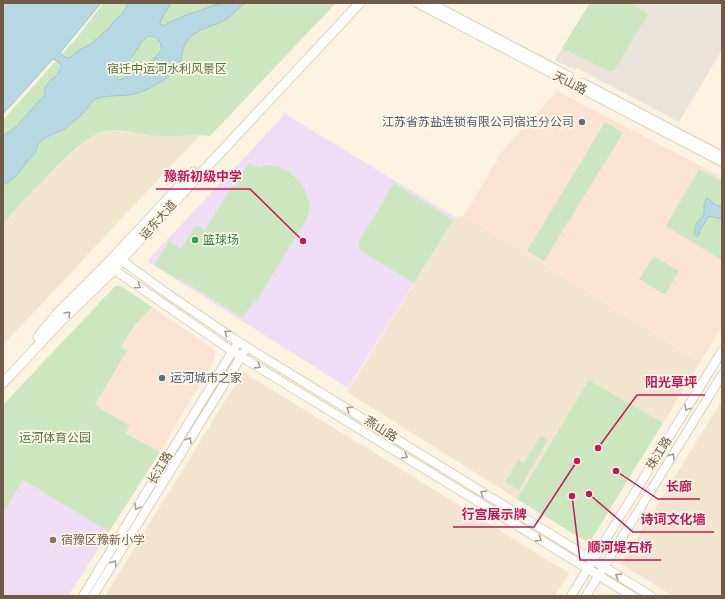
<svg xmlns="http://www.w3.org/2000/svg" width="725" height="599" viewBox="0 0 725 599" font-family="'Source Sans 3','Noto Sans SC',sans-serif">
<style>
.residential{fill:#f2e5cf}
.commercial{fill:#fbe3d4}
.industrial{fill:#e9e3dc}
.education{fill:#efddf6}
.green{fill:#cce7c0}
.water{fill:#b6d8e2;stroke:#9dc6d4;fill-rule:evenodd}
.lines{fill:none;stroke-linecap:round;stroke-linejoin:round}
.tertiary-casing{stroke:#decfbd;stroke-width:10}
.secondary-casing{stroke:#e2d1bb;stroke-width:11}
.tertiary{stroke:#fff;stroke-width:8}
.secondary{stroke:#fff;stroke-width:9}
.oneway{stroke:#a99c92}
.service-dot{fill:#5c6f8a;stroke:#fef7e6;stroke-width:1.5}
.leisure-dot{fill:#2e9e5b;stroke:#fef7e6;stroke-width:1.5}
.education-dot{fill:#8d6e63;stroke:#fef7e6;stroke-width:1.5}
.labels{text-anchor:middle;stroke-width:3.5;stroke-linejoin:round;paint-order:stroke}
.park-label{font-size:12px;fill:#507a44;stroke:#fef7e6}
.street-label{font-size:12px;fill:#705a49;stroke:#fef7e6}
.service-label{font-size:12px;fill:#4e5e75;stroke:#fef7e6;text-anchor:end}
.leisure-label{font-size:12px;fill:#27864d;stroke:#fef7e6;text-anchor:start}
.education-label{font-size:12px;fill:#785e54;stroke:#fef7e6;text-anchor:start}
.leader{fill:none;stroke:#c2185b;stroke-width:1.5}
.callout-dot{fill:#c2185b;stroke:#fef7e6;stroke-width:1.5}
.callout-label{font-size:13px;text-anchor:middle;font-weight:bold;fill:#c2185b;stroke:#fef7e6;stroke-width:3.5;stroke-linejoin:round;paint-order:stroke}
</style>
<rect width="100%" height="100%" fill="#fbf3e0"/>
<path class="residential" d="M 105,131 L 113,131 L 136,132 L 157,136 L 200,135 L 3,345 L 3,225 L 12,212 L 59,165 L 82,144 L 92,137 Z
M 464,216 L 524,252 L 700,362 L 663,423 L 589,380 L 517,499 L 347,392 L 455,217 Z
M 243,372 L 569,573 L 555,596 L 105,596 Z
M 722,400 L 722,596 L 673,596 L 621,564 Z"/>
<path class="commercial" d="M 557,91 L 722,177 L 722,326 L 700,362 L 524,252 L 464,216 L 503,150 Z
M 152,307 L 213,349 L 215,352 L 214,360 L 160,452 L 126,432 L 130,426 L 95,405 L 127,351 L 121,347 L 136,325 L 140,319 L 147,313 Z"/>
<path class="industrial" d="M 590,3 L 722,3 L 722,50 L 679,122 L 577,68 L 575,70 L 555,60 Z"/>
<path class="education" d="M 285,114 L 455,217 L 348,388 L 147,261 Z
M 23,480 L 109,532 L 68,596 L 3,596 L 3,514 Z"/>
<path class="green" d="M 103,3 L 336,3 L 210,136 C 193,134 175,137 158,136 C 141,135 123,128 106,131 C 85,135 57,167 42,182 C 28,196 14,209 3,225 L 3,120 L 79,35 Z
M 590,3 L 631,3 L 648,14 L 615,69 L 613,71 L 609,71 L 562,48 Z
M 605,122 L 623,133 L 544,261 L 527,251 Z
M 249,163 L 259,168 C 278,158 302,178 307,196 C 310,203 309,210 308,217 L 257,300 L 254,301 L 243,318 L 180,279 L 179,280 L 154,265 L 169,241 L 181,249 L 196,225 L 205,230 L 232,186 L 235,187 Z
M 699,169 L 722,181 L 722,260 L 666,226 Z
M 394,183 L 453,220 L 414,283 L 361,251 C 359,247 358,245 360,240 Z
M 654,256 L 679,271 L 665,295 L 639,279 Z
M 115,286 L 121,286 L 152,307 C 147,313 141,318 136,324 C 131,331 126,339 121,347 L 127,351 L 95,405 L 130,426 L 126,433 L 160,452 L 109,532 L 23,480 L 3,514 L 3,405 Z
M 589,380 L 663,423 L 591,540 L 585,541 L 517,499 Z
M 541,436 L 548,440 L 519,490 L 505,482 L 518,460 L 524,463 Z"/>
<path class="water" d="M 3,3 L 101,3 L 60,53 L 65,57 L 69,58 L 71,57 L 75,53 L 81,49 L 91,44 L 109,28 L 116,19 L 118,18 L 125,10 L 127,3 L 171,3 L 160,22 L 160,24 L 165,26 L 168,23 L 184,16 L 215,5 L 223,3 L 245,3 C 239,7 234,14 228,18 C 216,27 197,27 187,41 C 181,50 182,62 177,71 C 164,80 150,90 134,94 C 123,97 103,94 94,100 C 91,102 89,106 87,109 C 82,115 72,123 66,128 C 56,134 38,137 36,151 L 16,176 L 9,182 L 3,185 L 3,136 L 16,127 L 40,100 L 45,95 L 45,88 L 50,81 L 57,75 L 62,67 L 59,62 L 53,59 L 3,114 ZM 149,36 L 156,37 L 160,42 L 162,49 L 157,56 L 153,59 L 156,58 L 156,60 L 150,61 L 123,79 L 118,80 L 117,79 L 131,58 L 133,56 C 137,49 141,40 149,36 Z
M 706,199 L 708,199 L 716,205 L 722,207 L 722,219 L 709,216 L 699,232 L 700,233 L 697,237 L 694,234 C 696,223 696,223 704,215 L 704,205 Z"/>
<g class="lines">
<g class="tertiary-casing">
<path id="tertiary" d="M 417,3 L 722,162
M 430,3 L 569,76
M 583,83 L 722,156
M 117,257 L 165,292 L 234,339 L 651,596
M 110,267 L 232,351 L 632,596
M 83,596 L 235,347
M 93,596 L 244,352
M 571,596 L 722,351
M 586,596 L 722,375"/>
</g>
<g class="secondary-casing">
<path id="secondary" d="M 38,337 L 57,314 L 107,264 L 193,172
M 3,383 L 61,321 L 115,269 L 121,260 L 191,184 L 360,3"/>
</g>
<use href="#tertiary" class="tertiary"/>
<use href="#secondary" class="secondary"/>
</g>
<defs><path id="oneway-chevron" d="M-2-3.5L2.5 0L-2 3.5" fill="none" stroke-width="1.6" stroke-linecap="round" stroke-linejoin="round"/></defs>
<g class="oneway">
<use href="#oneway-chevron" transform="translate(138 286) rotate(35)"/>
<use href="#oneway-chevron" transform="translate(68 314) rotate(-44)"/>
<use href="#oneway-chevron" transform="translate(227 333) rotate(-146)"/>
<use href="#oneway-chevron" transform="translate(258 366) rotate(32)"/>
<use href="#oneway-chevron" transform="translate(687 408) rotate(122)"/>
<use href="#oneway-chevron" transform="translate(349 409) rotate(-148)"/>
<use href="#oneway-chevron" transform="translate(189 440) rotate(-58)"/>
<use href="#oneway-chevron" transform="translate(405 456) rotate(32)"/>
<use href="#oneway-chevron" transform="translate(672 456) rotate(-58)"/>
<use href="#oneway-chevron" transform="translate(483 493) rotate(-148)"/>
<use href="#oneway-chevron" transform="translate(137 507) rotate(121)"/>
<use href="#oneway-chevron" transform="translate(539 539) rotate(32)"/>
<use href="#oneway-chevron" transform="translate(114 563) rotate(-58)"/>
<use href="#oneway-chevron" transform="translate(618 576) rotate(-148)"/>
</g>
<g class="service-dot">
<circle cx="582" cy="122" r="4"/>
<circle cx="162" cy="378" r="4"/>
</g>
<circle class="leisure-dot" cx="195" cy="240" r="4"/>
<circle class="education-dot" cx="53" cy="540" r="4"/>
<g class="labels">
<g class="park-label">
<text x="167" y="73">宿迁中运河水利风景区</text>
<text x="55" y="442">运河体育公园</text>
</g>
<g class="street-label">
<text transform="translate(570 83) rotate(27)" y="4">天山路</text>
<text transform="translate(158 220) rotate(-48)" y="4">运东大道</text>
<text transform="translate(381 429) rotate(32)" y="4">燕山路</text>
<text transform="translate(659 453) rotate(-58)" y="4">珠江路</text>
<text transform="translate(160 468) rotate(-59)" y="4">长江路</text>
</g>
<g class="service-label">
<text x="574" y="126">江苏省苏盐连锁有限公司宿迁分公司</text>
<text x="170" y="382" text-anchor="start">运河城市之家</text>
</g>
<g class="leisure-label">
<text x="203" y="244">篮球场</text>
</g>
<g class="education-label">
<text x="61" y="544">宿豫区豫新小学</text>
</g>
</g>
<path class="leader" d="M303 241L250 189H156M598 448L637 395H705M616 471L658 499H700M577 461L534 527H453M589 494L633 532H714M572 496L580 560H661"/>
<g class="callout-dot">
<circle cx="303" cy="241" r="4"/>
<circle cx="598" cy="448" r="4"/>
<circle cx="616" cy="471" r="4"/>
<circle cx="577" cy="461" r="4"/>
<circle cx="589" cy="494" r="4"/>
<circle cx="572" cy="496" r="4"/>
</g>
<g class="callout-label">
<text x="203" y="181">豫新初级中学</text>
<text x="671" y="387">阳光草坪</text>
<text x="679" y="491">长廊</text>
<text x="494" y="519">行宫展示牌</text>
<text x="673" y="524">诗词文化墙</text>
<text x="620" y="552">顺河堤石桥</text>
</g>
<rect width="725" height="599" fill="none" stroke="#705a49" stroke-width="8"/>
</svg>
